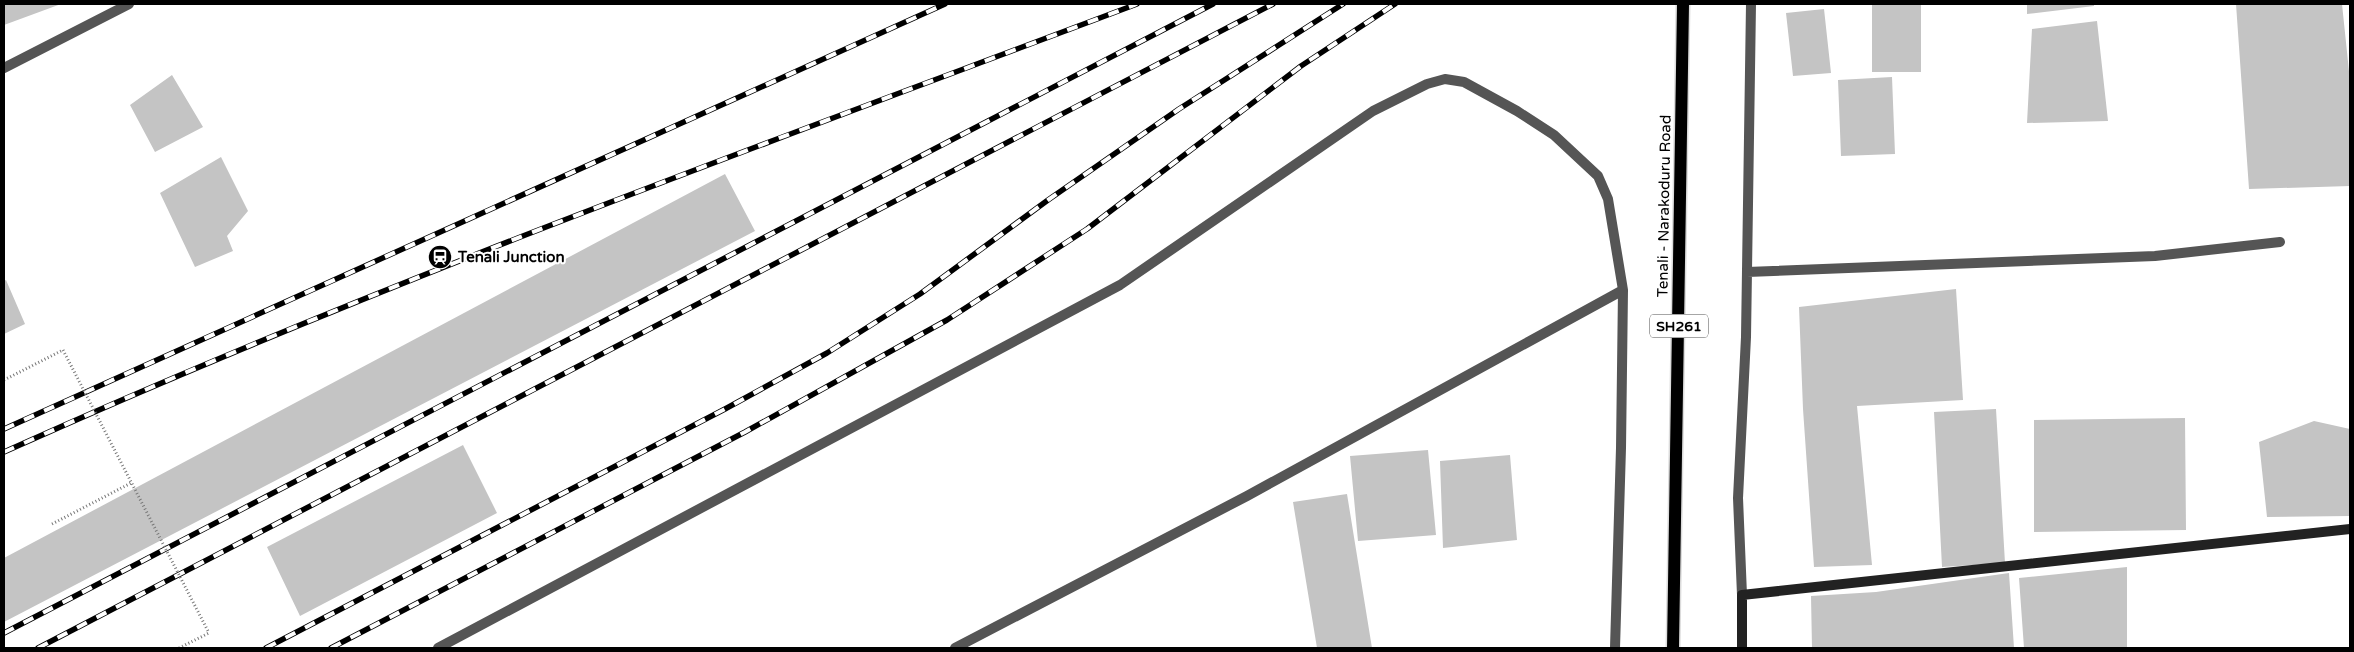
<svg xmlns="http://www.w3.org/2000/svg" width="2354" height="652" viewBox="0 0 2354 652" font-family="'Varela Round',sans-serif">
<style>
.building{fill:#c4c4c4}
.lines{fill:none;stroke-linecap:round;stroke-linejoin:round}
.primary-casing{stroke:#dbdbdb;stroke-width:15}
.path{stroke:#777;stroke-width:3;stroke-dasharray:1 2.5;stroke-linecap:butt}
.minor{stroke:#555;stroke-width:10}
.secondary{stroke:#222;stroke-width:10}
.primary{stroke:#000;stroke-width:12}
.rail-casing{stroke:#000;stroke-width:5.5}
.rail{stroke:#fff;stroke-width:4;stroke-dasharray:11;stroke-linecap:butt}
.path-bridge{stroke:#777;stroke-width:3;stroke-dasharray:1 2.5;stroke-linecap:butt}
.labels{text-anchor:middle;stroke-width:4;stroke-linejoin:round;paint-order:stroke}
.shield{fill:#fff;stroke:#4c4c4c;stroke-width:1}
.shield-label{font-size:14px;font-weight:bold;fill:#000}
.street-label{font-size:15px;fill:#000;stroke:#fff}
.poi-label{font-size:15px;font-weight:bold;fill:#000;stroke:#fff;text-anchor:start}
</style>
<rect width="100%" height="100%" fill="#fff"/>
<path class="building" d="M 4,4 L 61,4 L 4,25 Z
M 1872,4 L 1921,4 L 1921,72 L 1872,72 Z
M 2027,4 L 2094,4 L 2094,6 L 2027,14 Z
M 2236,4 L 2342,4 L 2350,81 L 2350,186 L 2249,189 Z
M 1824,9 L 1831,73 L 1793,76 L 1786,13 Z
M 2097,21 L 2108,121 L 2027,123 L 2032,29 Z
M 172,75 L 203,127 L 155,152 L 130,105 Z
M 1892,77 L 1895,154 L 1841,156 L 1838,80 Z
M 221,157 L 248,211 L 227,236 L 233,251 L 195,267 L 160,193 Z
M 725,174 L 755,231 L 4,622 L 4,558 Z
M 6,280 L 25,324 L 4,334 L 4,281 Z
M 1956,289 L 1963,400 L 1857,406 L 1872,565 L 1814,567 L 1803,409 L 1799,307 Z
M 1996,409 L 2005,563 L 1942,567 L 1934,412 Z
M 2185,418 L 2186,530 L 2034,532 L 2034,420 Z
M 2314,421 L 2350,429 L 2350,516 L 2267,517 L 2259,442 Z
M 463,445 L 497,513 L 300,616 L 267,547 Z
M 1428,450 L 1436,535 L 1358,541 L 1350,456 Z
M 1510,455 L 1517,540 L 1443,548 L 1440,461 Z
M 1347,494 L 1372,648 L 1317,648 L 1293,502 Z
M 2127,567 L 2127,648 L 2024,648 L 2019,578 Z
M 2009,573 L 2014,648 L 1812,648 L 1811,596 L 1876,592 Z"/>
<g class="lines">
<g class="primary-casing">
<path id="primary" d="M 1673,648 L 1683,4"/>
</g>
<path class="path" d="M 4,380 L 63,350
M 52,524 L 131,483
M 179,648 L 209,633"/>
<path class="minor" d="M 4,68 L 129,4
M 1747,272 L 2155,256 L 2280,242
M 1742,595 L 1738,498 L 1746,337 L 1751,4
M 438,648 L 1120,285 L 1373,111 L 1427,84 L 1445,79 L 1464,82 L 1517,111 L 1554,135 L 1598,176 L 1608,199 L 1623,290 L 1621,448 L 1615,648
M 955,648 L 1247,496 L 1623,290"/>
<path class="secondary" d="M 1742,648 L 1742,595 L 2350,529"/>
<use href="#primary" class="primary"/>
<g class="rail-casing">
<path id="rail" d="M 4,429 L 945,4
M 4,452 C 374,285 757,147 1137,4
M 4,633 L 1213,4
M 38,648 L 1273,4
M 266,648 L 725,409 L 827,353 L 920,294 L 1048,200 L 1179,109 L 1343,4
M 331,648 L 745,432 L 947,320 L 1087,229 L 1301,66 L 1395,4"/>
</g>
<use href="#rail" class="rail"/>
<path class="path-bridge" d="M 63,350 L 209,633"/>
</g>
<defs>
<g id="station-disc" transform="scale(1.25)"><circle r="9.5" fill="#000" stroke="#fff"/><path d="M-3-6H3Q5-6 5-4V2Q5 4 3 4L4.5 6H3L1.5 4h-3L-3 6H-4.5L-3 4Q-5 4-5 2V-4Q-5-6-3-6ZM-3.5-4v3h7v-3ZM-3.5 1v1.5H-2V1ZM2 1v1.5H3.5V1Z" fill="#fff"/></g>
</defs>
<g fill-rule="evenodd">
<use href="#station-disc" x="440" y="257"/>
</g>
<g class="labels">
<rect class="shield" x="1650" y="314.5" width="58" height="23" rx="4"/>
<g class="shield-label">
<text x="1679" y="331">SH261</text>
</g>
<g class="street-label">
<text transform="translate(1664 206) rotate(-89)" y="5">Tenali - Narakoduru Road</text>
</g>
<g class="poi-label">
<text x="458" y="262">Tenali Junction</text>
</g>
</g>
<rect width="2354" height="652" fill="none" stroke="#000000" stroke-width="10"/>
</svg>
